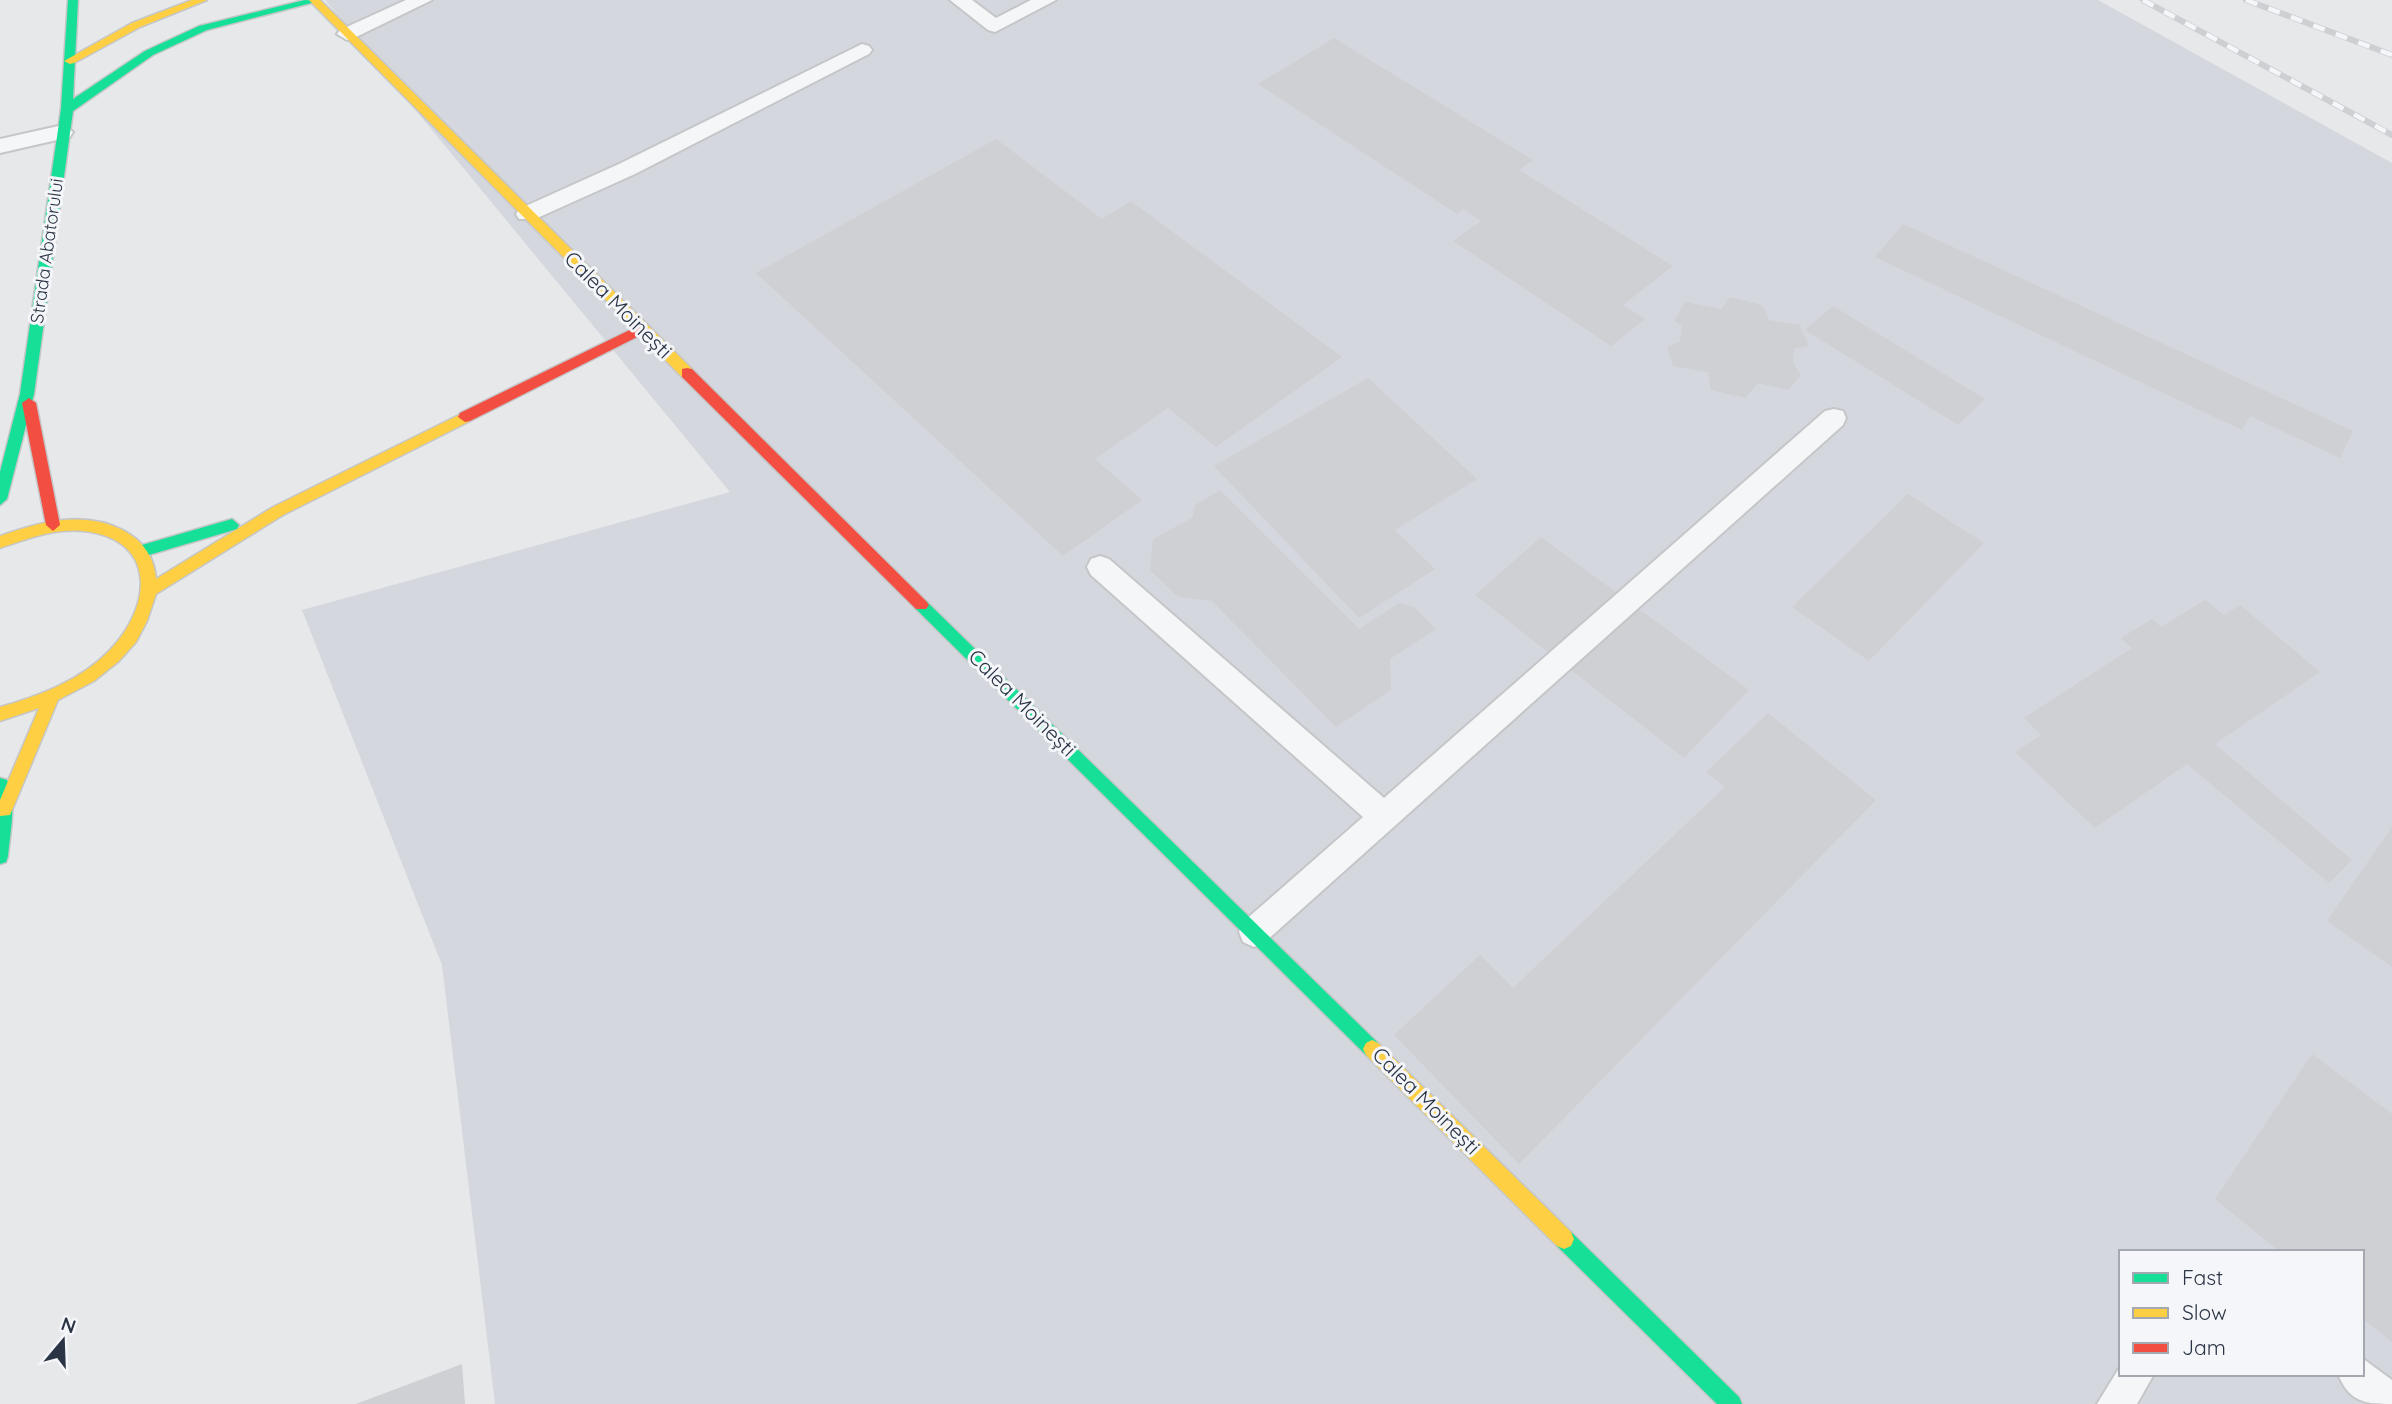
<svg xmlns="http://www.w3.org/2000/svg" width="2392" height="1404" viewBox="0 0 2392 1404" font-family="Quicksand,sans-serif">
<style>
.built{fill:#d4d7dd;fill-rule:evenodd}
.building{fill:#ced0d3}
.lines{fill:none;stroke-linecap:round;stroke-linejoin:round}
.lane-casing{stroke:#c4c6c8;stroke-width:4}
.fast-casing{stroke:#c4c6c8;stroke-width:3}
.slow-casing{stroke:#c4c6c8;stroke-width:3}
.jam-casing{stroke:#c4c6c8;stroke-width:3}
.lane{fill:#f5f6f7;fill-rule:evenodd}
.fast{fill:#16e098;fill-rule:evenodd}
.slow{fill:#ffcf43;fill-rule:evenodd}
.jam{fill:#f24e42;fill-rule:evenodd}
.rail-casing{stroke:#cecfd2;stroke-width:6}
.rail{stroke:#f4f6f9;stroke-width:4.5;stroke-dasharray:12;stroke-linecap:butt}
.labels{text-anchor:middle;stroke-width:6;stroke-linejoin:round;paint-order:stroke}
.far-street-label{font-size:18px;fill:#2b3445;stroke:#f4f6f9}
.street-label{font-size:21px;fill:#2b3445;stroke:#f4f6f9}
</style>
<rect width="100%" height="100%" fill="#e6e8ea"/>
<path class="built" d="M 325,0 L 2098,0 L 2392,163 L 2392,1404 L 495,1404 L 442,965 L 302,610 L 730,492 ZM 2121,1252 L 2362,1252 L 2362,1374 L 2121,1374 Z"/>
<path class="building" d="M 1334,38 L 1533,160 L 1519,170 L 1673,266 L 1623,305 L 1645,319 L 1611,346 L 1453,241 L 1481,221 L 1463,209 L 1457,214 L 1258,84 Z
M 996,139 L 1102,219 L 1131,201 L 1342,357 L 1216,447 L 1168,408 L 1095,459 L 1142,500 L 1063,556 L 756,273 Z
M 1903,224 L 2353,431 L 2340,458 L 2250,416 L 2242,430 L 1875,257 Z
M 1730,297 L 1762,305 L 1769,320 L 1800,325 L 1809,346 L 1794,349 L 1793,363 L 1801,375 L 1788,390 L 1758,383 L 1745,398 L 1711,390 L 1708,372 L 1673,366 L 1667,347 L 1680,342 L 1682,325 L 1674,321 L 1685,302 L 1721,309 Z
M 1833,306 L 1985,399 L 1958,425 L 1805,330 Z
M 1368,378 L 1477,479 L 1395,530 L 1435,569 L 1359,618 L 1214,466 Z
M 1220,490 L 1359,629 L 1399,603 L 1414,607 L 1436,629 L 1390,659 L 1391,690 L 1336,727 L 1212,601 L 1178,597 L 1150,570 L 1153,539 L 1192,518 L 1195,505 Z
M 1908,494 L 1984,543 L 1869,661 L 1792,607 Z
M 1541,537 L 1749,690 L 1684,758 L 1475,595 Z
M 2205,600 L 2224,615 L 2240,605 L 2320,672 L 2215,744 L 2352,860 L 2329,883 L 2187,764 L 2095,828 L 2015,752 L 2041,735 L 2024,718 L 2132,648 L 2121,638 L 2152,619 L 2161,627 Z
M 1768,713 L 1876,800 L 1519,1164 L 1394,1035 L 1480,955 L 1513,988 L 1725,787 L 1706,772 Z
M 2392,827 L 2392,967 L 2327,921 Z
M 2312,1054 L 2392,1114 L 2392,1342 L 2362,1318 L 2362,1252 L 2280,1252 L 2215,1199 Z
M 462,1364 L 465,1404 L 356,1404 Z"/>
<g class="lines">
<g class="lane-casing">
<path id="lane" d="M 406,0 L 432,0 L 354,38 L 347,40 L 337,34 L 340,30 Z
M 950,0 L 972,0 L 996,18 L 1031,0 L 1056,0 L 995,32 L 988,30 Z
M 862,44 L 869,46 L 872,50 L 869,54 L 635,174 L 535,219 L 519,219 L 516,214 L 519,209 L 619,164 Z
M 63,125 L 73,132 L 70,137 L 0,153 L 0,139 Z
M 1834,409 L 1843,411 L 1846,418 L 1843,425 L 1265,942 L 1254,947 L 1243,942 L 1239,932 L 1243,922 L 1363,817 L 1091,575 L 1087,567 L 1091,559 L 1100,556 L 1109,559 L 1384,798 L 1825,411 Z
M 2362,1358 L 2392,1380 L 2392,1404 C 2365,1404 2349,1402 2338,1374 L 2362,1374 Z
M 2121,1365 L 2121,1374 L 2154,1374 L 2137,1404 L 2097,1404 Z"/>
</g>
<g class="fast-casing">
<path id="fast" d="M 68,0 L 78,0 L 73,99 L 145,51 L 199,26 L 305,0 L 319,1 L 207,30 L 153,55 L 73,111 L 34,394 L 7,499 L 0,505 L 0,472 L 20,394 L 61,109 Z
M 232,519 L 239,525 L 237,529 L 142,557 L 135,551 L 142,545 Z
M 921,599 L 926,601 L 1378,1043 L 1381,1049 L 1378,1055 L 1372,1058 L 1366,1055 L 916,609 L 913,605 L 916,601 Z
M 0,778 L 7,780 C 17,803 10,832 8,856 L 6,862 L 0,864 Z
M 1564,1229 L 1571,1232 L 1739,1397 L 1742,1404 L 1717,1404 L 1557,1246 L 1554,1239 L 1557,1232 Z"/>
</g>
<g class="slow-casing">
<path id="slow" d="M 192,0 L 207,0 L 140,27 L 74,63 L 70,64 L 64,61 L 132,23 Z
M 309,0 L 320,0 L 692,369 L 692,377 L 682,377 Z
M 465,412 L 472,417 L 470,421 L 283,515 L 156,594 L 147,621 L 136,642 L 119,661 L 94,681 L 58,700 L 10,815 L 0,816 L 0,800 L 39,708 L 0,721 L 0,707 C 39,696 79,681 108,652 C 152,608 159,539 83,531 C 54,528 27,539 0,548 L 0,536 C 20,529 41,522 63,520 C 103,516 153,532 156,579 L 273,507 Z
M 1372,1040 L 1378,1043 L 1571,1232 L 1574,1239 L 1571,1246 L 1564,1249 L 1557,1246 L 1366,1055 L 1363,1049 L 1366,1043 Z"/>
</g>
<g class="jam-casing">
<path id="jam" d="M 642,324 L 649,329 L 647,332 L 470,421 L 465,422 L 458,417 L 460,413 Z
M 687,368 L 692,369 L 926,601 L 929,605 L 926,609 L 916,609 L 682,377 L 682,369 Z
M 29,398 L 36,403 L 60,525 L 53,531 L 46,525 L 22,403 Z"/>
</g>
<use href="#lane" class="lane"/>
<use href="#fast" class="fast"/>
<use href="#slow" class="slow"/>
<use href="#jam" class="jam"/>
<g class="rail-casing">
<path id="rail" d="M 2143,0 L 2392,135
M 2246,0 L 2392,55"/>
</g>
<use href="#rail" class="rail"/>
</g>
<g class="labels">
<g class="far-street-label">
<text transform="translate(47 251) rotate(-82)" y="6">Strada Abatorului</text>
</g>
<g class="street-label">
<text transform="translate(618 305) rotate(45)" y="7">Calea Moinești</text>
<text transform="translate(1022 703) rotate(45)" y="7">Calea Moinești</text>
<text transform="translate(1426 1101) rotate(45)" y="7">Calea Moinești</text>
</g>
</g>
<rect x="2119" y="1250" width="245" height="126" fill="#f4f6f9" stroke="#a4a8b1" stroke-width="2"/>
<rect x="2133" y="1273" width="35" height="10" fill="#16e098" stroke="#a4a8b1" stroke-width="2"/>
<text x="2182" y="1285" font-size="21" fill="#2b3445">Fast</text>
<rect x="2133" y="1308" width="35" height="10" fill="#ffcf43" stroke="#a4a8b1" stroke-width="2"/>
<text x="2182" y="1320" font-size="21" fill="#2b3445">Slow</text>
<rect x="2133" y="1343" width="35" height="10" fill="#f24e42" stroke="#a4a8b1" stroke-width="2"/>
<text x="2182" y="1355" font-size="21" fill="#2b3445">Jam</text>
<g transform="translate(63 1341) rotate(19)" stroke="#f4f6f9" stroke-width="5" paint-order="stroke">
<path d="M0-5L12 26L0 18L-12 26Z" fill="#2b3445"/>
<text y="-10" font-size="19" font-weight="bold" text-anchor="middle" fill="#2b3445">N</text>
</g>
</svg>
